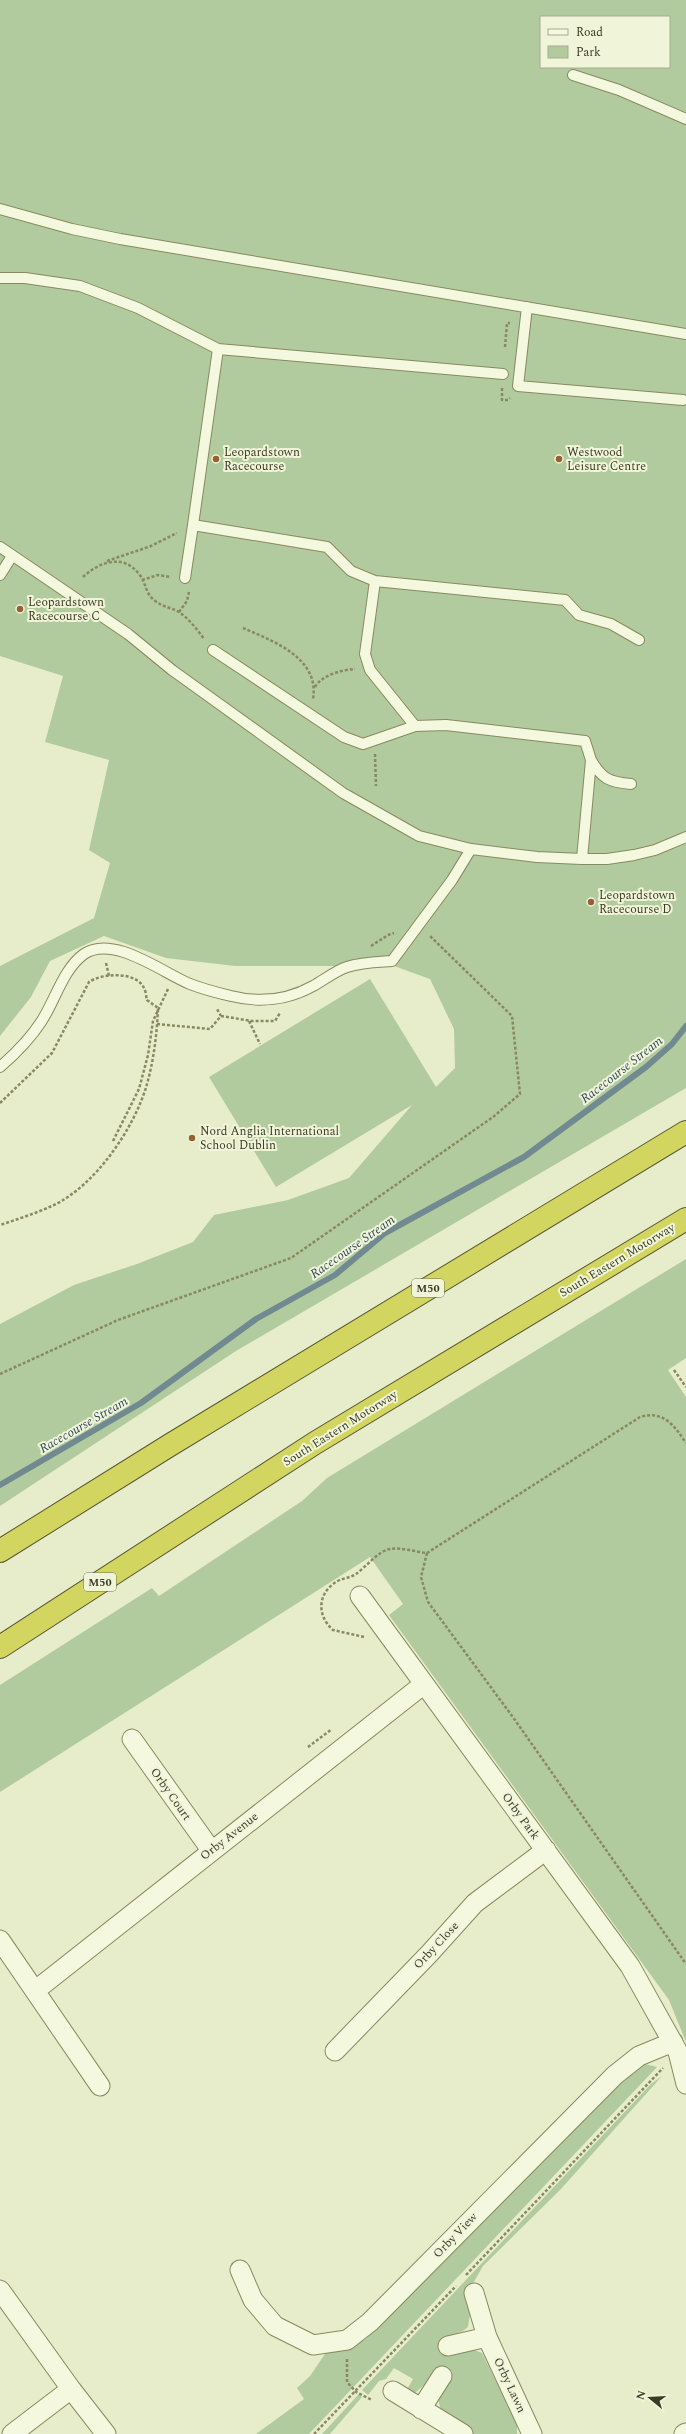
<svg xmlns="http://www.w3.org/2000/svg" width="686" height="2434" viewBox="0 0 686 2434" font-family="Spectral,serif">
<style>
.green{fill:#b1cb9e;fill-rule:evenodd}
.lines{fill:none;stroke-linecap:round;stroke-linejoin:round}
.stream{stroke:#718990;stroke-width:6}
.service-casing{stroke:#89895f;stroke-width:12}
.minor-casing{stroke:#89895f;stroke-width:21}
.motorway-casing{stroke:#585633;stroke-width:24}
.path{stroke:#89895f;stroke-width:2.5;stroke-dasharray:3 2;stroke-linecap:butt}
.service{stroke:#f3f8de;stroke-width:10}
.minor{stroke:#f3f8de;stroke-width:19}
.motorway{stroke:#d2d661;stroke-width:22}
.poi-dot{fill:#966132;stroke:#f0f5da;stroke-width:1.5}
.labels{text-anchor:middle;stroke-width:4;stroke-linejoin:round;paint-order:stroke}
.shield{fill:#f0f5da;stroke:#717259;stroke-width:1}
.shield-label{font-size:11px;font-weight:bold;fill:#3b3a22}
.poi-label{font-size:12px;fill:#3b3a22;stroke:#f0f5da;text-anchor:start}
.street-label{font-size:12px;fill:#3b3a22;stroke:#f0f5da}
.water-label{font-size:13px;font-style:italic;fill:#32495a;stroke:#f0f5da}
</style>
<rect width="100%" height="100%" fill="#e7edcb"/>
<path class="green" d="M 0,0 L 686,0 L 686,1088 L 236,1351 L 0,1506 L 0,1324 L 74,1285 L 137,1264 L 193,1242 L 214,1215 L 288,1200 L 349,1178 L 412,1105 L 276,1187 L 209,1077 L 370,979 L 436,1087 L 455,1068 L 454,1029 L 430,979 L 394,966 L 235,966 L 166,958 L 104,936 L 50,961 L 31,997 L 0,1036 L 0,966 L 94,918 L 110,863 L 89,850 L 109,760 L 45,742 L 63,676 L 0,656 ZM 541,17 L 669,17 L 669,67 L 541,67 Z
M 686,1259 L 686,1358 L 668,1370 L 686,1397 L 686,2042 L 669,2000 L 389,1615 L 403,1604 L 370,1557 L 0,1792 L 0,1685 L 152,1588 L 159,1596 L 302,1501 L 327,1478 Z
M 645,2064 L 657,2067 L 309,2434 L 256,2434 L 304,2399 L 297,2388 L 310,2376 L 327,2351 L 349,2347 L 366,2339 L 622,2074 Z
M 662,2076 L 561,2189 L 483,2266 L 467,2294 L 470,2314 L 468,2327 L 463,2331 L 444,2338 L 482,2353 L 517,2423 L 517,2434 L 472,2434 L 441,2411 L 438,2399 L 450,2377 L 435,2368 L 424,2385 L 415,2393 L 406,2391 L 413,2379 L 394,2368 L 386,2379 L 379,2381 L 368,2395 L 362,2390 L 651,2084 Z
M 359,2394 L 362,2397 L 330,2434 L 322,2434 Z"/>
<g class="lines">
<path class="stream" d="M 0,1485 L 141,1403 L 256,1319 L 335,1275 L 385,1233 L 524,1157 L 646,1067 L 672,1044 L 686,1026"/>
<g class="service-casing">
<path id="service" d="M 573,75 L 619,90 L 686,119
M 0,209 L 72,229 L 120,239 L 686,334
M 0,278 L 25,278 L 80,286 L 138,308 L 218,349 L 503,374
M 527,307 L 518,386 L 683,400
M 218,349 L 193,525 L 327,547 L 351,571 L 375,581
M 0,547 L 128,634 L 172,670 L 343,793 L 419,836 L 471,849 L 537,857 L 582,859 L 607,859 L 634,855 L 655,850 L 686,837
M 0,575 L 12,556
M 185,578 L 193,525
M 213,650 L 344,737 L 363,744 L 415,726
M 591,760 C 602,779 609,782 631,784
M 582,859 L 591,760 L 585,741 L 446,725 L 415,726 L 370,670 L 365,654 L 375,581 L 565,600 L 579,615 L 611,624 L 639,640
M 0,1067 C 15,1054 30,1039 41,1022 C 55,1001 63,969 84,954 C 113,934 163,973 190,984 C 203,989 218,993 231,996 C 259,1003 288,1000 313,986 C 324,980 335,971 347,967 C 362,962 377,962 392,961 L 452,880 L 471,849"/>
</g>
<g class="minor-casing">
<path id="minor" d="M 360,1596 L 630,1966 L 678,2052 L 686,2084
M 132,1739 L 211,1850
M 0,1940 L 100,2086
M 36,1990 L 424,1684
M 335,2051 L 429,1954 L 475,1903 L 546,1850
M 240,2270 L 253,2300 L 275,2326 L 313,2345 L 347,2340 L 370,2322 L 615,2075 L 639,2056 L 673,2042
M 0,2290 L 71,2389 L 12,2434
M 474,2293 L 487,2337 L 532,2434
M 448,2346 L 487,2337
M 71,2389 L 106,2434
M 393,2391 L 463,2434
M 421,2409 L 442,2376
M 684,2434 L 686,2433"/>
</g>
<g class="motorway-casing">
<path id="motorway" d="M 0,1551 L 170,1445 L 686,1132
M 0,1647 L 315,1443 L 686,1219"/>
</g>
<path class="path" d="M 505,347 L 507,323 L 510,323
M 502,388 L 502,400 L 508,400 L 510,398
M 107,561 L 151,546 L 177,533
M 83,577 C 99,562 123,553 139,574 C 146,582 145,593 154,600 C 162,607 170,607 179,612 C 188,618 198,630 204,639
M 142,580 L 158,575 L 171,577
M 179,612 L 187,601 L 189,592
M 243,628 C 273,641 320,658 313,699
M 315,687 C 322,675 341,670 355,669
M 375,754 L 376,786
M 371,946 L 388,935 L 394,933
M 106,963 L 109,976
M 221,1016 L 252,1021 L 275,1021 L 280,1013
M 249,1021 L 260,1044
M 157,1024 L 210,1029 L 221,1016 L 217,1009
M 0,1103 L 52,1053 L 89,982 C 102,973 136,971 144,988 C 146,991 146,997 147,1000 L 158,1008 C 157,1033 154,1059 147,1084 C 135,1127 96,1185 54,1205 C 37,1213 18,1219 0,1225
M 113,1141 L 139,1089 L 148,1055 L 153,1021 L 168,989
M 674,1370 L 686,1387
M 0,1374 L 118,1320 L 291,1258 L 493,1117 L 520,1094 L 512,1016 L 429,935
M 427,1553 L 421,1577 L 428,1602 L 515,1720 L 686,1964
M 364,1637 L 333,1630 C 317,1616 317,1594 336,1582 C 342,1578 350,1578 356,1574 C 366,1567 378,1551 390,1549 C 401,1547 416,1552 427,1553 L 640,1417 C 663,1410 674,1425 686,1443
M 308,1747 L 332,1729
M 466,2275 L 663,2068
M 347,2359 L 347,2382 L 356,2392 L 372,2400
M 314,2434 L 456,2286"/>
<use href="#service" class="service"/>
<use href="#minor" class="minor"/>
<use href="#motorway" class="motorway"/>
</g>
<g class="poi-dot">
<circle cx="216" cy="459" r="4"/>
<circle cx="559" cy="459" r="4"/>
<circle cx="20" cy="609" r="4"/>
<circle cx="591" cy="902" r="4"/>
<circle cx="192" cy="1138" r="4"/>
</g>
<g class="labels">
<g class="shield">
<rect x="412" y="1279" width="32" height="18" rx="3"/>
<rect x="84" y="1573" width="32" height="18" rx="3"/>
</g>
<g class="shield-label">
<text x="428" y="1292">M50</text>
<text x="100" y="1586">M50</text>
</g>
<g class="poi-label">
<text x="224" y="456">Leopardstown<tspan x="224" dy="14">Racecourse</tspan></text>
<text x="567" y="456">Westwood<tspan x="567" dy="14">Leisure Centre</tspan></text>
<text x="28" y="606">Leopardstown<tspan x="28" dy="14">Racecourse C</tspan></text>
<text x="599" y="899">Leopardstown<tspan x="599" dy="14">Racecourse D</tspan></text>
<text x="200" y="1135">Nord Anglia International<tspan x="200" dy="14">School Dublin</tspan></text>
</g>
<g class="street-label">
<text transform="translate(617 1260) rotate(-31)" y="4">South Eastern Motorway</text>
<text transform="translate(340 1428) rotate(-32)" y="4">South Eastern Motorway</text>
<text transform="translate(171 1794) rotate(55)" y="4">Orby Court</text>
<text transform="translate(521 1816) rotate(54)" y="4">Orby Park</text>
<text transform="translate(229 1836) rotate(-38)" y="4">Orby Avenue</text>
<text transform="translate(436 1945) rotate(-47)" y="4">Orby Close</text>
<text transform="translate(455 2235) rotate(-46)" y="4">Orby View</text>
<text transform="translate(510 2385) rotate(65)" y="4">Orby Lawn</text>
</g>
<g class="water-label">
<text transform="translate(621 1069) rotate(-38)" y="5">Racecourse Stream</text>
<text transform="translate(352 1246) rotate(-35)" y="5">Racecourse Stream</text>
<text transform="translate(83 1424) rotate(-30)" y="5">Racecourse Stream</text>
</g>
</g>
<rect x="540" y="16" width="130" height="52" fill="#f0f5da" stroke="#a8aa90"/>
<rect x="548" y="29" width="20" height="6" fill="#f3f8de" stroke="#a8aa90"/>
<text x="576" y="36" font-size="12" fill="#3b3a22">Road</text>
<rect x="548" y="46" width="20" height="12" fill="#b1cb9e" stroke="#a8aa90"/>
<text x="576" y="56" font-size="12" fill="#3b3a22">Park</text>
<g transform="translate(650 2398) rotate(288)" stroke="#f0f5da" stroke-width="3" paint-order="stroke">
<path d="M0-3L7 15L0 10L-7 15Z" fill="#3b3a22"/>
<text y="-6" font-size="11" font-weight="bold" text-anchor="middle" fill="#3b3a22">N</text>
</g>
</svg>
